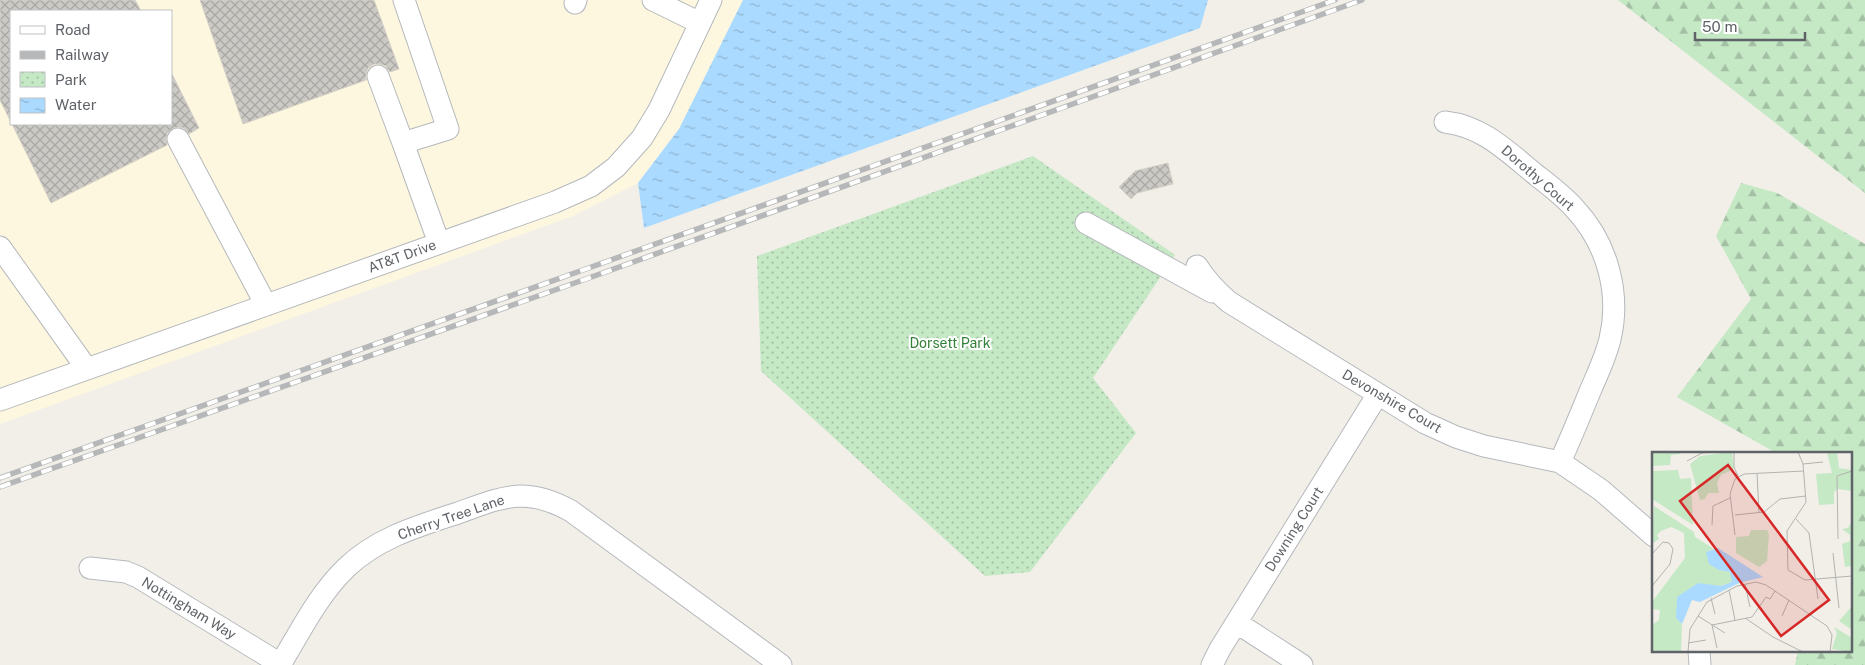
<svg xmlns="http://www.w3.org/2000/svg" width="1865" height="665" viewBox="0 0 1865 665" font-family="'Public Sans',sans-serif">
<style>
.commercial{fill:#fef7e0;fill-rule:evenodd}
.forest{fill:url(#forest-firs)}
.park{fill:url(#park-dots)}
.water{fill:url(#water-ripples)}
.building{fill:url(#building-cross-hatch);stroke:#d6d1c6}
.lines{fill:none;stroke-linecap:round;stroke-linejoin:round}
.minor-casing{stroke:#b5b8bc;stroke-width:23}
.minor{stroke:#fff;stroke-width:21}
.rail-casing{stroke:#b6b7b8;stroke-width:5.5}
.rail{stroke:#fff;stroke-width:4;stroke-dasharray:11;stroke-linecap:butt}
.labels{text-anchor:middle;stroke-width:4;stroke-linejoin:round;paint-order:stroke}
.street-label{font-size:14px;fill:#5f6368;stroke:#fff}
.park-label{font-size:14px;fill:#348238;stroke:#fff}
.inset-road{fill:none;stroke:#b3b3b1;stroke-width:1}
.view{fill:#d62828;fill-opacity:0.15;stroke:#d62828;stroke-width:2.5}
.inset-edge{fill:none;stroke:#5f6368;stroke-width:2.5}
</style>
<defs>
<pattern id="forest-firs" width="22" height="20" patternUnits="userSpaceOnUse" patternTransform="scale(1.25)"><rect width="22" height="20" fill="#c5e8c5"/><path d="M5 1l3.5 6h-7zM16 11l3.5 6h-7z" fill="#a3c0a4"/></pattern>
<pattern id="park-dots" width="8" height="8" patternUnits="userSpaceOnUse" patternTransform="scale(1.25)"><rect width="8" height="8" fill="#c5e8c5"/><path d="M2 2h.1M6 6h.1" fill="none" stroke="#a3c0a4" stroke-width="1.8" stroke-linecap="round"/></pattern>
<pattern id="water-ripples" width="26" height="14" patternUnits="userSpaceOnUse" patternTransform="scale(1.25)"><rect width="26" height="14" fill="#aadaff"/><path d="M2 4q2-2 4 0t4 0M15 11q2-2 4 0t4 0" fill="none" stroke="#8eb4d2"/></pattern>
<pattern id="building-cross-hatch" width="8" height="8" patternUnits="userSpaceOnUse" patternTransform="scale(1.25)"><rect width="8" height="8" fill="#cccac5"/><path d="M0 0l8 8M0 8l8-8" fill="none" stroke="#a9a8a4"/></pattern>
</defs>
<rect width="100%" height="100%" fill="#f1efe8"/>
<path class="commercial" d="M 0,0 L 743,0 L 679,129 L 638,183 L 573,216 L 0,424 ZM 11,11 L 171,11 L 171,124 L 11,124 Z"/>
<path class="forest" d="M 1618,0 L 1865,0 L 1865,193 Z
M 1741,183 L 1777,193 L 1865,244 L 1865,665 L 1795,665 L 1798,651 L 1851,651 L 1851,454 L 1778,454 L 1677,397 L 1751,299 L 1716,236 Z"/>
<path class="park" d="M 1033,156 L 1175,255 L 1093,378 L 1136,433 L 1030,572 L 985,576 L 761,371 L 757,256 Z"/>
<path class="water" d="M 743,0 L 1208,0 L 1200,28 L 644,228 L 638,183 L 679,129 Z"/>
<path class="building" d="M 0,0 L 135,0 L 141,11 L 11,11 L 11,122 L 0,100 Z
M 200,0 L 374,0 L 399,69 L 390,72 L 386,66 L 380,64 L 374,64 L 368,68 L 366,74 L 366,80 L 243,124 Z
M 171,72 L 199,128 L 189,134 L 184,128 L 178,127 L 173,128 L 167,133 L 166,139 L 167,145 L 51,203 L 12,124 L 171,124 Z
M 1168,163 L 1173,184 L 1137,193 L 1131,199 L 1119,187 L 1135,171 Z"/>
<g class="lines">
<g class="minor-casing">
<path id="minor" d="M 404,0 L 448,129 L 403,143 L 439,243
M 653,0 L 700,23
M 575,3 L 576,0
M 378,76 L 403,143
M 1445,122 C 1482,126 1507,151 1535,174 C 1549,185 1564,196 1575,209 C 1607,243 1621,293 1610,339 C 1606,356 1598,373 1591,389 C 1581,413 1571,438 1560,462
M 178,139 L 266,305
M 1086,223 L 1212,292
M 0,247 L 87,369
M 1197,266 C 1206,280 1216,291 1229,302 L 1425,423 L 1456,437 L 1484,446 L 1560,462 L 1601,490 L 1654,536
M 0,400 L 555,202 L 591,186 L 616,167 L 642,138 L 659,110 L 711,0
M 90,568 L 126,572 L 138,577 L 282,665
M 1237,623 L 1302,665
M 1699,651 L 1700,665
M 280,665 C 300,632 318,595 346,568 C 377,538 418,526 458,513 C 478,506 498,497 520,496 C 538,496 555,502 571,511 L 781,665
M 1212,665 L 1220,649 L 1378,394"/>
</g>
<use href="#minor" class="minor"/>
<g class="rail-casing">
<path id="rail" d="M 0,478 L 583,270 L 1335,0
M 0,487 L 586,279 L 1362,0"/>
</g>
<use href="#rail" class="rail"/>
</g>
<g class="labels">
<g class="street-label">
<text transform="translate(1538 178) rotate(41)" y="5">Dorothy Court</text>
<text transform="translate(402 256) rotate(-20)" y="5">AT&amp;T Drive</text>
<text transform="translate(1392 401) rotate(30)" y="5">Devonshire Court</text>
<text transform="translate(451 517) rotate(-19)" y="5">Cherry Tree Lane</text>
<text transform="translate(1294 529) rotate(-58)" y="5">Downing Court</text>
<text transform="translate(189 608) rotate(31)" y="5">Nottingham Way</text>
</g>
<g class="park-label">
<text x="950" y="348">Dorsett Park</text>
</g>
</g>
<g transform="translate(1652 452)">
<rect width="200" height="200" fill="#f1efe8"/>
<path d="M 0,0 L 28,0 L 28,2 L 19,3 L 18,13 L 0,14 ZM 80,0 L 82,17 L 69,23 L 65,31 L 67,41 L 56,41 L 53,47 L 48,48 L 38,12 L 48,4 ZM 175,0 L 185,0 L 187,16 L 200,18 L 200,39 L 186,37 L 182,40 L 182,52 L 167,53 L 164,22 L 180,21 ZM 26,18 L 28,27 L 39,26 L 41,73 L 0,47 L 0,19 ZM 2,54 L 42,80 L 43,85 L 62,97 L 54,100 L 67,118 L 78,120 L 81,124 L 80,130 L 69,134 L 46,132 L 35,142 L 24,166 L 30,172 L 29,200 L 0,200 L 0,173 L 7,168 L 8,158 L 0,157 L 0,150 L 33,106 L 32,81 L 26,78 L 19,75 L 9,79 L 5,83 L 7,87 L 0,92 ZM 200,69 L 200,114 L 193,115 L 190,92 L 198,89 L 198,83 L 190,77 L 196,76 ZM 200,154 L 200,178 L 187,169 ZM 182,175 L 200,186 L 200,200 L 180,197 L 185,181 Z" fill="#c5e8c5"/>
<path d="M 99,78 L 115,78 L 117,82 L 115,109 L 107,115 L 84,101 L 84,85 L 97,84 Z" fill="#c5e8c5"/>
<path d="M 66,96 L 111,125 L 87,131 L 48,150 L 40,148 L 30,172 L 24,166 L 25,145 L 46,131 L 69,134 L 80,130 L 78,120 L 67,118 L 57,112 L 54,100 Z" fill="#aadaff"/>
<path class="inset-road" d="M 82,0 L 82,15 L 86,24M 146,0 L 151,12 L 154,50 L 135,79 L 136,118 L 153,128 L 200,124M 35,9 L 50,1 L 66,0M 151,12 L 171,10M 105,21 L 107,61M 83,63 L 112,60 L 128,47 L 154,44M 144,67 L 157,81 L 166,147M 60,73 L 61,54 L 78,46M 83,83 L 78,42 L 83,27 L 92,22 L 152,19M 186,87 L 185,24 L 200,19M 181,101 L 187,156M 0,102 L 11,90 L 17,91 L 21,97 L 18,112 L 0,134M 93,132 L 98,155M 77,138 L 83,168M 59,146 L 63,162M 46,164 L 73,181M 130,164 L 137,148M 93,166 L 121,185 L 151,200M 36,191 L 54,188M 65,196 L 60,173 L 100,165 L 114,145 L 118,147 L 123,139M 36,200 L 38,177 L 55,150 L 85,134 L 104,130 L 114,133 L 175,174 L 180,183 L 178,200"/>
<path class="view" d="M 76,13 L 177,148 L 129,184 L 28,49 Z"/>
<rect width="200" height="200" class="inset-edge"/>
</g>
<rect x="10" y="10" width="162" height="115" fill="#ffffff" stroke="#bfc1c3"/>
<rect x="20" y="26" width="25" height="8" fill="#ffffff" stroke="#bfc1c3"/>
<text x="55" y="35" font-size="15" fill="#5f6368">Road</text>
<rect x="20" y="51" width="25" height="8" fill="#b6b7b8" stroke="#bfc1c3"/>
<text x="55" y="60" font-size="15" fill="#5f6368">Railway</text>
<rect x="20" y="72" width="25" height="15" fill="url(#park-dots)" stroke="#bfc1c3"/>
<text x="55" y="85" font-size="15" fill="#5f6368">Park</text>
<rect x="20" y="98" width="25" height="15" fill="url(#water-ripples)" stroke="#bfc1c3"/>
<text x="55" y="110" font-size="15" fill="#5f6368">Water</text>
<path d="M1695 32v8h110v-8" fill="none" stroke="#5f6368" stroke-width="2.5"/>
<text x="1702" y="32" font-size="15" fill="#5f6368" stroke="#ffffff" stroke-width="4" paint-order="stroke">50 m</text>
</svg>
